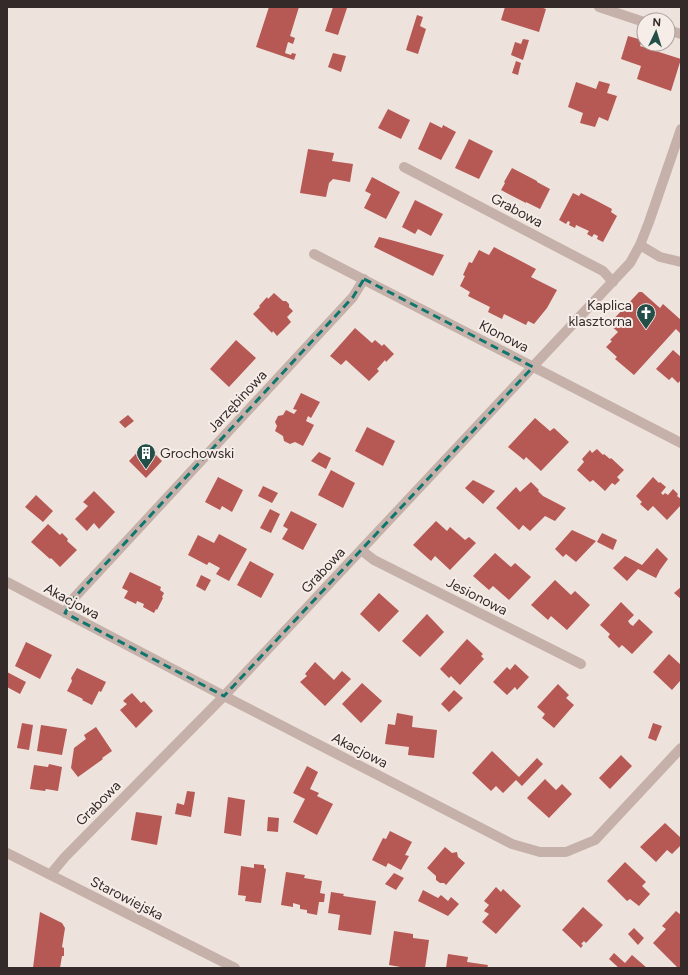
<svg xmlns="http://www.w3.org/2000/svg" width="688" height="975" viewBox="0 0 688 975" font-family="Figtree,sans-serif">
<style>
.building{fill:#b65853}
.lines{fill:none;stroke-linecap:round;stroke-linejoin:round}
.minor{stroke:#c5b1aa;stroke-width:10}
.marked{fill:none;stroke:#0f766e;stroke-width:3;stroke-dasharray:8 5;stroke-linejoin:round}
.labels{text-anchor:middle;stroke-width:4;stroke-linejoin:round;paint-order:stroke}
.street-label{font-size:14px;fill:#332a29;stroke:#f7ede8}
.poi-label{font-size:14px;fill:#332a29;stroke:#f7ede8;text-anchor:end}
</style>
<rect width="100%" height="100%" fill="#eee2dd"/>
<path class="building" d="M 269,7 L 299,7 L 290,36 L 295,38 L 293,44 L 288,42 L 285,53 L 291,55 L 292,53 L 296,54 L 294,60 L 256,47 Z
M 333,7 L 347,8 L 338,35 L 325,31 Z
M 505,7 L 540,7 L 546,9 L 539,32 L 501,20 Z
M 417,15 L 423,17 L 420,26 L 426,29 L 418,54 L 406,50 Z
M 628,36 L 642,40 L 640,46 L 681,59 L 671,91 L 637,79 L 641,66 L 621,59 Z
M 523,39 L 529,40 L 523,60 L 511,55 L 515,42 L 521,44 Z
M 333,53 L 346,56 L 341,72 L 328,67 Z
M 516,61 L 521,63 L 518,75 L 512,73 Z
M 599,81 L 610,84 L 607,93 L 617,96 L 608,121 L 599,117 L 595,127 L 580,123 L 583,113 L 568,107 L 576,82 L 596,89 Z
M 388,109 L 410,120 L 401,139 L 378,128 Z
M 430,122 L 442,128 L 443,125 L 456,132 L 441,160 L 418,149 Z
M 469,139 L 493,151 L 479,179 L 455,168 Z
M 308,149 L 334,153 L 332,161 L 353,164 L 350,182 L 333,179 L 329,183 L 326,197 L 300,193 Z
M 512,168 L 537,181 L 537,182 L 550,189 L 540,209 L 526,202 L 526,203 L 501,190 L 505,183 L 504,182 Z
M 372,177 L 400,192 L 386,219 L 364,208 L 371,194 L 365,191 Z
M 573,193 L 579,196 L 581,193 L 597,201 L 612,209 L 611,212 L 617,216 L 603,242 L 597,239 L 598,236 L 594,234 L 592,237 L 587,234 L 589,231 L 576,225 L 575,228 L 569,225 L 570,222 L 568,221 L 566,224 L 559,220 Z
M 415,200 L 443,214 L 431,236 L 418,229 L 415,234 L 402,227 Z
M 379,237 L 391,240 L 444,255 L 433,276 L 374,247 Z
M 494,247 L 536,269 L 531,277 L 557,290 L 547,308 L 534,324 L 528,321 L 526,325 L 504,314 L 502,319 L 488,312 L 490,307 L 468,296 L 470,292 L 460,286 L 465,276 L 463,275 L 469,262 L 472,263 L 479,250 L 489,255 Z
M 639,292 L 642,292 L 660,308 L 663,304 L 681,320 L 681,334 L 676,329 L 675,330 L 634,375 L 615,359 L 617,357 L 606,347 L 612,341 L 610,340 L 618,332 L 609,324 Z
M 274,293 L 283,301 L 286,301 L 289,304 L 289,307 L 293,311 L 287,317 L 291,322 L 277,336 L 273,331 L 272,333 L 253,314 L 260,307 L 259,306 L 267,297 L 268,299 Z
M 355,328 L 372,343 L 375,340 L 382,346 L 384,344 L 394,354 L 386,362 L 385,360 L 377,369 L 379,371 L 369,381 L 346,360 L 341,365 L 330,356 Z
M 236,340 L 256,358 L 229,387 L 210,369 Z
M 673,350 L 681,357 L 681,380 L 678,383 L 672,377 L 669,380 L 656,369 Z
M 301,393 L 320,402 L 311,418 L 308,416 L 306,421 L 314,425 L 303,446 L 295,442 L 290,444 L 284,441 L 283,436 L 275,431 L 277,426 L 275,422 L 278,416 L 283,415 L 286,410 L 294,414 L 297,410 L 293,409 Z
M 128,415 L 134,421 L 125,428 L 119,422 Z
M 535,418 L 550,431 L 554,428 L 569,442 L 541,471 L 526,457 L 524,460 L 508,447 Z
M 367,427 L 395,441 L 383,466 L 355,451 Z
M 144,445 L 151,452 L 152,451 L 162,461 L 146,478 L 129,461 Z
M 597,449 L 603,455 L 604,454 L 610,459 L 611,458 L 624,470 L 617,477 L 620,480 L 615,485 L 612,483 L 605,491 L 593,480 L 590,482 L 577,470 L 584,462 L 582,459 L 590,450 L 592,453 Z
M 319,452 L 331,458 L 326,469 L 311,461 Z
M 331,470 L 355,483 L 343,508 L 318,495 Z
M 218,477 L 243,490 L 232,512 L 222,506 L 220,510 L 205,502 Z
M 653,477 L 659,483 L 660,482 L 666,487 L 661,493 L 663,495 L 665,493 L 668,495 L 673,489 L 678,494 L 677,496 L 681,499 L 681,505 L 667,520 L 653,506 L 648,511 L 640,504 L 642,502 L 636,496 Z
M 473,480 L 495,491 L 483,504 L 465,488 Z
M 531,482 L 539,490 L 538,491 L 543,496 L 566,508 L 555,521 L 545,516 L 530,531 L 523,525 L 519,530 L 496,508 L 516,487 L 520,492 Z
M 263,486 L 278,493 L 272,503 L 258,496 Z
M 94,491 L 115,512 L 99,529 L 94,523 L 87,531 L 75,519 L 88,506 L 83,502 Z
M 36,495 L 53,511 L 43,522 L 25,507 Z
M 270,509 L 280,514 L 271,533 L 260,528 Z
M 291,511 L 317,524 L 303,550 L 282,539 L 288,529 L 283,526 Z
M 436,521 L 447,531 L 450,527 L 465,540 L 469,537 L 476,543 L 450,570 L 435,556 L 431,561 L 413,545 Z
M 48,524 L 60,535 L 62,533 L 68,539 L 67,541 L 77,550 L 60,567 L 51,558 L 50,559 L 31,542 Z
M 572,530 L 596,541 L 576,562 L 566,554 L 563,557 L 555,549 Z
M 602,533 L 617,540 L 613,550 L 597,542 Z
M 219,534 L 247,549 L 229,581 L 216,574 L 220,568 L 209,562 L 207,565 L 188,555 L 198,535 L 214,543 Z
M 657,548 L 668,559 L 660,570 L 656,578 L 638,569 L 627,581 L 613,568 L 625,556 L 642,565 Z
M 495,553 L 511,567 L 515,563 L 531,577 L 509,600 L 493,586 L 489,590 L 473,576 Z
M 250,561 L 274,574 L 261,598 L 237,585 Z
M 130,572 L 161,587 L 160,590 L 164,593 L 162,597 L 163,598 L 157,610 L 156,609 L 154,613 L 143,607 L 144,604 L 137,601 L 136,604 L 124,598 L 128,591 L 122,588 Z
M 201,575 L 211,580 L 205,591 L 196,586 Z
M 555,580 L 571,595 L 575,591 L 590,605 L 567,630 L 551,616 L 548,620 L 531,605 Z
M 681,587 L 681,599 L 674,593 Z
M 379,593 L 399,611 L 379,632 L 360,614 Z
M 621,602 L 634,615 L 628,621 L 630,624 L 633,626 L 639,619 L 653,632 L 632,654 L 622,645 L 619,648 L 608,637 L 610,634 L 600,625 Z
M 427,614 L 444,632 L 420,657 L 402,641 Z
M 467,639 L 483,654 L 481,656 L 484,659 L 460,685 L 451,676 L 449,678 L 440,669 Z
M 26,642 L 52,655 L 40,679 L 15,666 Z
M 669,654 L 681,665 L 681,682 L 680,681 L 672,690 L 653,672 Z
M 315,662 L 334,680 L 342,671 L 351,679 L 325,706 L 300,682 L 307,676 L 305,674 Z
M 515,664 L 529,677 L 517,690 L 515,687 L 507,695 L 493,682 L 507,667 L 510,670 Z
M 77,668 L 106,682 L 101,692 L 99,691 L 92,705 L 82,700 L 83,699 L 67,691 L 72,681 L 71,678 Z
M 7,672 L 26,682 L 20,694 L 7,687 Z
M 362,683 L 382,701 L 361,723 L 342,704 Z
M 558,684 L 569,695 L 566,698 L 574,705 L 554,728 L 542,718 L 545,714 L 537,707 Z
M 454,690 L 463,698 L 449,712 L 441,704 Z
M 132,693 L 141,703 L 144,701 L 153,711 L 136,728 L 120,710 L 127,704 L 123,701 L 127,697 Z
M 397,713 L 413,716 L 412,727 L 437,730 L 434,758 L 408,755 L 409,747 L 385,744 L 388,724 L 395,725 Z
M 22,723 L 33,725 L 29,750 L 17,748 Z
M 653,723 L 662,726 L 656,741 L 648,738 Z
M 41,725 L 67,729 L 62,755 L 37,751 Z
M 96,727 L 112,751 L 102,758 L 103,759 L 78,777 L 71,768 L 74,748 L 86,739 L 84,735 Z
M 492,751 L 519,777 L 537,758 L 543,764 L 522,786 L 516,780 L 503,793 L 496,786 L 491,791 L 472,773 Z
M 621,755 L 632,766 L 610,789 L 599,778 Z
M 49,764 L 62,767 L 58,791 L 46,789 L 45,791 L 30,789 L 34,765 L 48,767 Z
M 307,766 L 318,772 L 310,789 L 319,793 L 317,796 L 333,804 L 317,835 L 293,822 L 305,799 L 293,793 Z
M 545,779 L 556,790 L 562,784 L 572,794 L 549,818 L 527,798 Z
M 187,791 L 195,792 L 191,817 L 175,814 L 177,803 L 184,805 Z
M 228,797 L 245,800 L 241,836 L 224,833 Z
M 136,812 L 162,816 L 157,845 L 131,840 Z
M 268,817 L 279,818 L 278,832 L 267,831 Z
M 665,823 L 681,838 L 681,845 L 672,854 L 667,850 L 656,862 L 640,847 Z
M 390,831 L 412,842 L 405,855 L 409,856 L 401,870 L 388,863 L 386,867 L 372,860 L 383,838 L 386,839 Z
M 445,847 L 452,853 L 457,852 L 458,857 L 465,863 L 446,885 L 444,883 L 440,883 L 436,880 L 436,876 L 427,868 Z
M 625,862 L 646,882 L 642,886 L 650,894 L 639,906 L 630,899 L 627,901 L 607,881 Z
M 254,864 L 264,865 L 264,868 L 266,869 L 261,903 L 245,901 L 246,896 L 238,895 L 241,866 L 254,868 Z
M 286,872 L 305,875 L 304,878 L 322,881 L 320,893 L 325,894 L 324,902 L 319,902 L 317,915 L 307,913 L 307,910 L 300,909 L 300,905 L 293,903 L 293,907 L 281,905 Z
M 394,873 L 404,878 L 396,890 L 385,884 Z
M 496,887 L 501,892 L 503,889 L 521,906 L 496,934 L 482,922 L 489,914 L 484,911 L 489,905 L 484,901 Z
M 423,890 L 438,898 L 441,895 L 448,901 L 451,897 L 459,904 L 448,916 L 418,901 Z
M 331,892 L 344,894 L 343,896 L 376,901 L 371,935 L 338,930 L 340,915 L 328,913 Z
M 583,907 L 603,925 L 586,943 L 584,941 L 581,944 L 583,945 L 581,948 L 562,930 Z
M 676,911 L 681,915 L 681,968 L 678,968 L 653,943 L 666,929 L 662,926 Z
M 40,912 L 62,923 L 65,928 L 62,947 L 64,948 L 64,956 L 62,956 L 60,968 L 33,968 Z
M 634,928 L 644,938 L 638,945 L 628,934 Z
M 394,931 L 413,934 L 413,938 L 429,940 L 425,968 L 406,968 L 389,965 Z
M 614,953 L 625,963 L 632,955 L 647,968 L 619,968 L 609,959 Z
M 448,954 L 468,957 L 467,962 L 488,965 L 487,968 L 446,968 Z"/>
<g class="lines">
<path class="minor" d="M 599,7 L 644,22
M 668,30 L 681,34
M 404,167 L 603,271 L 613,282
M 640,245 L 660,257 L 681,262
M 314,254 L 681,443
M 361,550 L 374,560 L 581,664
M 7,582 L 224,696 L 512,844 L 540,852 L 566,852 L 595,840 L 681,748
M 65,613 L 73,599 L 353,297 L 364,279
M 7,853 L 235,968
M 50,875 L 65,857 L 224,696 L 630,263 L 640,245 L 649,222 L 681,129"/>
</g>
<path class="marked" d="M 364,279 L 533,367 L 224,696 L 65,613 L 73,599 L 353,297 Z"/>
<defs>
<g id="church-pin" transform="scale(1)"><path d="M0 17L-7.5 6A9.5 9.5 0 1 1 7.5 6Z" fill="#244f49" stroke="#f7ede8"/><path d="M-1.2-6h2.4v3.5h3.3v2.4h-3.3V6h-2.4V-.1h-3.3v-2.4h3.3Z" fill="#fff"/></g>
<g id="building-pin" transform="scale(1)"><path d="M0 17L-7.5 6A9.5 9.5 0 1 1 7.5 6Z" fill="#244f49" stroke="#f7ede8"/><path d="M-4-6H4V6H1V3H-1V6H-4ZM-2.5-4.3h1.7v1.8h-1.7ZM.8-4.3h1.7v1.8H.8ZM-2.5-1h1.7V.8h-1.7ZM.8-1h1.7V.8H.8Z" fill="#fff"/></g>
</defs>
<g fill-rule="evenodd">
<use href="#church-pin" x="646" y="313"/>
<use href="#building-pin" x="146" y="453"/>
</g>
<g class="labels">
<g class="street-label">
<text transform="translate(517 210) rotate(28)" y="5">Grabowa</text>
<text transform="translate(504 336) rotate(27)" y="5">Klonowa</text>
<text transform="translate(237 401) rotate(-47)" y="5">Jarzębinowa</text>
<text transform="translate(323 570) rotate(-47)" y="5">Grabowa</text>
<text transform="translate(477 596) rotate(27)" y="5">Jesionowa</text>
<text transform="translate(72 601) rotate(28)" y="5">Akacjowa</text>
<text transform="translate(360 750) rotate(27)" y="5">Akacjowa</text>
<text transform="translate(98 803) rotate(-45)" y="5">Grabowa</text>
<text transform="translate(127 898) rotate(27)" y="5">Starowiejska</text>
</g>
<g class="poi-label">
<text x="632" y="310">Kaplica<tspan x="632" dy="16">klasztorna</tspan></text>
<text x="160" y="458" text-anchor="start">Grochowski</text>
</g>
</g>
<rect width="688" height="975" fill="none" stroke="#332a29" stroke-width="16"/>
<g transform="translate(656 32) rotate(4)"><circle r="19" fill="#f7ede8" stroke="#a99f9c"/>
<path d="M0-3L7 15L0 10L-7 15Z" fill="#244f49"/>
<text y="-6" font-size="11" font-weight="bold" text-anchor="middle" fill="#332a29">N</text>
</g>
</svg>
